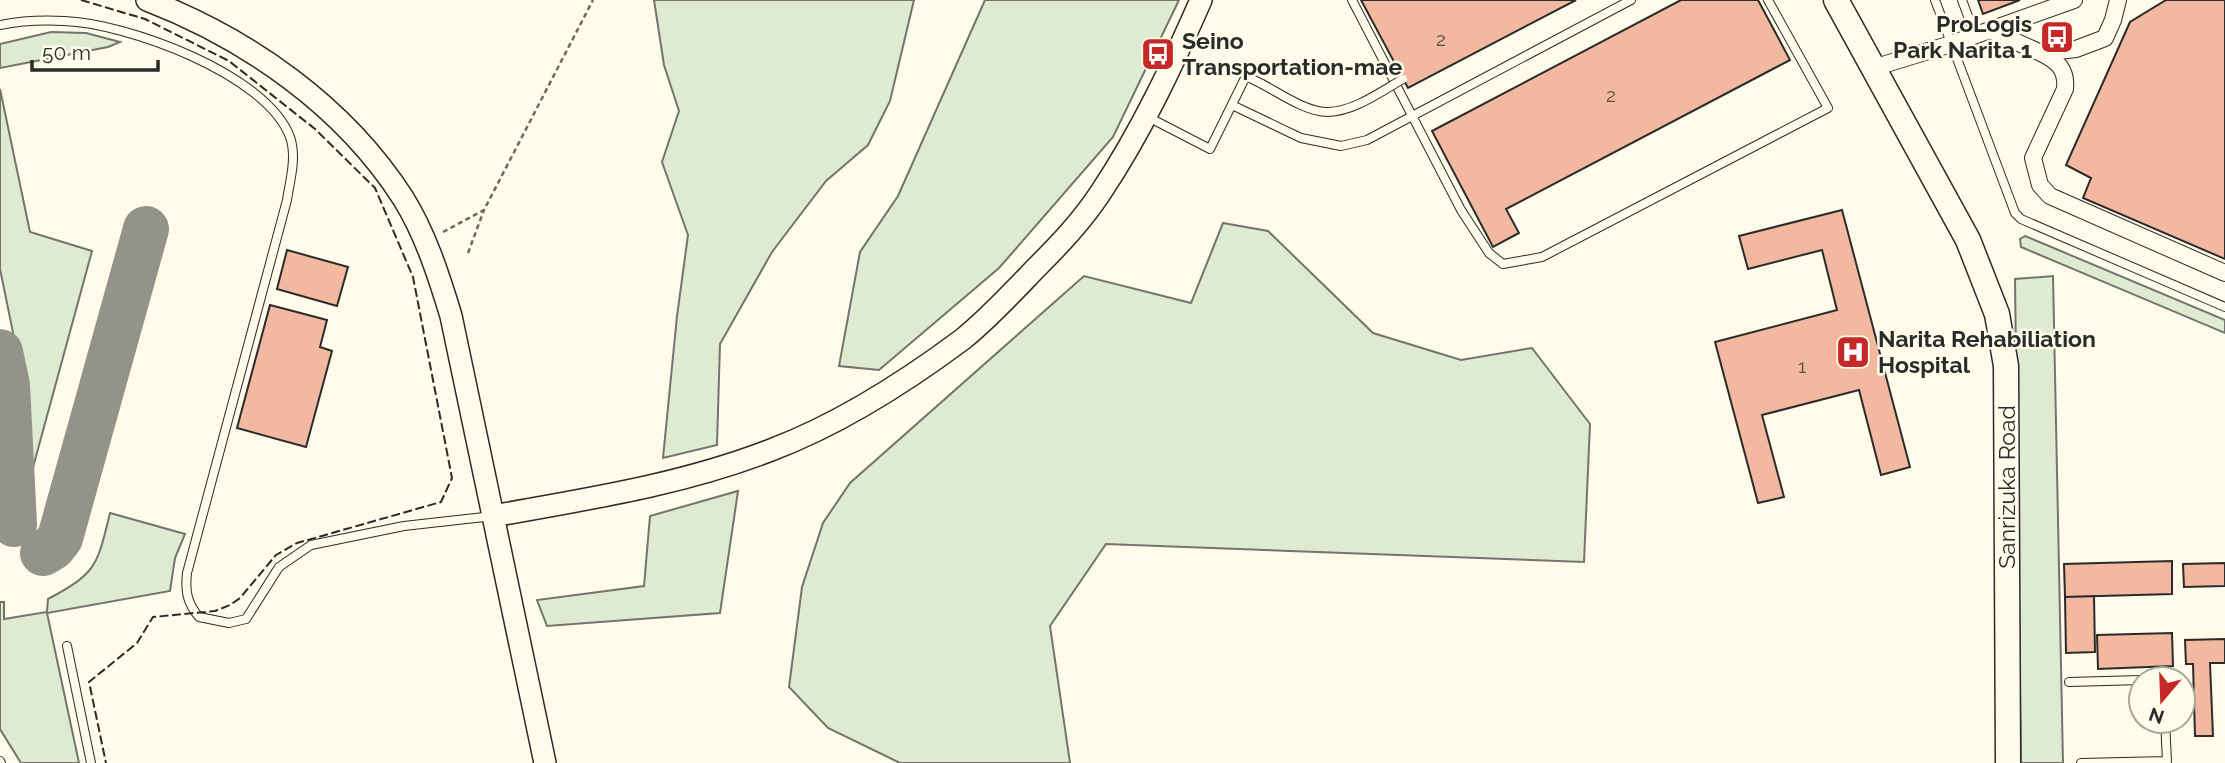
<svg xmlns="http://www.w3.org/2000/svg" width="2225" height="763" viewBox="0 0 2225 763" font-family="Raleway,sans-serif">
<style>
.green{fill:#deebd1;stroke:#74746e;stroke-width:2}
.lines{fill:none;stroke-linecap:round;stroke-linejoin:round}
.taxiway{stroke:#94938a;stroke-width:46}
.building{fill:#f2b8a0;stroke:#2b2b2b;stroke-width:2}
.lane-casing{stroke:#2b2b2b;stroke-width:10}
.street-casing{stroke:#2b2b2b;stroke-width:18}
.secondary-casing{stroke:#2b2b2b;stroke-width:24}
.primary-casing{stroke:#2b2b2b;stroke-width:27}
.path{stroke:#6a6964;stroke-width:2.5;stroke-dasharray:5 3.5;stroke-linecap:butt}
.lane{stroke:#fdfbea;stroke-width:8}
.street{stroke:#fdfbea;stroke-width:16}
.secondary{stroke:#fdfbea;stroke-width:21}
.primary{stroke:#fdfbea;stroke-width:24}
.lane-bridge-casing{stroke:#2b2b2b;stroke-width:10;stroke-linecap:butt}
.lane-bridge{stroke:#fdfbea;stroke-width:8}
.fence{stroke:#2b2b2b;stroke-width:2;stroke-dasharray:9 3.5;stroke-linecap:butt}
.labels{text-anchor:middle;stroke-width:5;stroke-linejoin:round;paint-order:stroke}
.number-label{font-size:19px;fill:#5d4e48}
.poi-label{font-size:23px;font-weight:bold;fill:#2b2b2b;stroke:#fdfbea;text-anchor:start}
.street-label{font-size:23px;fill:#2b2b2b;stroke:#fdfbea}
</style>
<rect width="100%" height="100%" fill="#fdfbea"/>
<path class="green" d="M 654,0 L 914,0 L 890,101 L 868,145 L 826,181 L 772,252 L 720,344 L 717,445 L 663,458 L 677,316 L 688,235 L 662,162 L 679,111 L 664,65 Z
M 985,0 L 1179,0 L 1113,137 L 999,268 L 879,370 L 839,366 L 860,252 L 898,196 Z
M 51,32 L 86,33 L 120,42 L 108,47 L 0,68 L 0,44 Z
M 0,89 L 30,232 L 92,251 L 29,482 L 25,391 L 0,269 Z
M 1223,223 L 1268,231 L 1373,333 L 1461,360 L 1532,348 L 1590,424 L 1584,562 L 1106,544 L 1050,626 L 1070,763 L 900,763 L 828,728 L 789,687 L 802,587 L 823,523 L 850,483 L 1084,276 L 1191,303 Z
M 2025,236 L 2225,320 L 2225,333 L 2021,247 L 2020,239 Z
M 2053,276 L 2063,763 L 2021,763 L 2015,279 Z
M 738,491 L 720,613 L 547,626 L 537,600 L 644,586 L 650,516 Z
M 110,513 L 185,534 L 175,558 L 170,591 L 47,613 L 79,763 L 21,763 L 0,729 L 0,602 L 4,602 L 4,619 L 47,612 L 48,599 C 97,573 97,566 110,513 Z"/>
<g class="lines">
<path class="taxiway" d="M 0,352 L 7,385 L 14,524
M 43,553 L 53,547 L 60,538 L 146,229"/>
</g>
<path class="building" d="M 1361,0 L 1576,0 L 1408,88 Z
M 1681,0 L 1758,0 L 1790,60 L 1506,209 L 1519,233 L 1493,247 L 1432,131 Z
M 1978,0 L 2020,0 L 1983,14 Z
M 2166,0 L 2225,0 L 2225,259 L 2083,198 L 2091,178 L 2066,165 L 2130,22 Z
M 1842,210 L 1910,467 L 1881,475 L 1859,390 L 1762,415 L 1784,497 L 1758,503 L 1715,342 L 1837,310 L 1822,250 L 1748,269 L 1739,236 Z
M 287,250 L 348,267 L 337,306 L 277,289 Z
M 270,305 L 327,320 L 320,347 L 332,351 L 306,447 L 237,428 Z
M 2172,561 L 2172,594 L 2065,597 L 2064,564 Z
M 2225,563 L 2225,586 L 2184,587 L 2183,564 Z
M 2094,596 L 2095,652 L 2066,653 L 2065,597 Z
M 2172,633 L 2173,666 L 2098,669 L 2097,635 Z
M 2225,639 L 2225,663 L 2210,663 L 2213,736 L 2195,736 L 2193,664 L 2186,664 L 2185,640 Z"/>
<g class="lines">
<g class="lane-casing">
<path id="lane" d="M 1352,0 L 1461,210 L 1489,253 L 1503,264 L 1542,257 L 1828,108 L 1768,0
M 1935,0 L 2015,213 L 2021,219 L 2225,307
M 1962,0 L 1975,35
M 0,25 C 20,21 44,20 64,21 C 126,23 267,74 290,137 C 297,157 290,180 287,200 L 187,573 C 185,591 187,603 199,617 L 229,623 L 246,619 L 279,567 L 311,545 L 404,526 L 493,516
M 1232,105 L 1301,138 L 1341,146 L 1367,140 L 1631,0
M 1148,117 L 1210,149 L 1246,76 L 1262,84
M 67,646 L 91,763
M 2069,682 L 2141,680
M 0,761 L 1,763
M 2081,763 L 2167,761 L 2165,721"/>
</g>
<g class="street-casing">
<path id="street" d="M 1990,30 L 2041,53 L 2076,49 L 2105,38 L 2113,20 L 2118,0
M 2041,53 C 2058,61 2067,70 2065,89 L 2033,158 L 2040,185 L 2050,196 L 2225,273
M 1873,68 L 1951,44 L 2074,0"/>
</g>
<g class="secondary-casing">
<path id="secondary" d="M 147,0 C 248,39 344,106 403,198 C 425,233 439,276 451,316 L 545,763
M 493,516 C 587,499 681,485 771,450 C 840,424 904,383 963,339 C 989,318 1012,293 1035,269 C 1059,245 1082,221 1101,192 C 1141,132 1172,66 1201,0"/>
</g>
<g class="primary-casing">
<path id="primary" d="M 1836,0 L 1968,240 L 1997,314 L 2006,366 L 2008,763"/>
</g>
<path class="path" d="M 443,232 L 484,210 L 593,0
M 468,253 L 484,210"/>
<use href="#lane" class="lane"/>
<use href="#street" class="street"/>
<use href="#secondary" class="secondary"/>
<use href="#primary" class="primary"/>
<g class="lane-bridge-casing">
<path id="lane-bridge" d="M 1262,84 C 1281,94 1306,112 1328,112 C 1355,111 1380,92 1403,79"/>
</g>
<use href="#lane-bridge" class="lane-bridge"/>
<path class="fence" d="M 81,0 L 145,19 L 229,61 L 315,129 L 375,188 L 413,277 L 452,478 L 441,502 L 297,543 L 276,555 L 240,598 L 230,605 L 215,611 L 153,617 L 137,643 L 89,682 L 106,763"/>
</g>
<defs>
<g id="bus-square" transform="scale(1.75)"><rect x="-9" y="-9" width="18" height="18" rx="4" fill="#c62828" stroke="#fdfbea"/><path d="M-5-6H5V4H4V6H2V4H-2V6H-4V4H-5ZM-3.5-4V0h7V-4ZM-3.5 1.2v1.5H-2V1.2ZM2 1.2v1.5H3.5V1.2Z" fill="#fff"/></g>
<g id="hospital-square" transform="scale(1.75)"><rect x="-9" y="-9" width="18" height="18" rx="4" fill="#c62828" stroke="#fdfbea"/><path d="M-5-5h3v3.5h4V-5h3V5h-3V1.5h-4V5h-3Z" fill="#fff"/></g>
</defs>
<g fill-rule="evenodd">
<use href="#bus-square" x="2057" y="37"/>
<use href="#bus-square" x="1158" y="54"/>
<use href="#hospital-square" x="1853" y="352"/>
</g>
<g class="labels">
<g class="number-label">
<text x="1441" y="46">2</text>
<text x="1611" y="102">2</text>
<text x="1802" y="373">1</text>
</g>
<g class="poi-label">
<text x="2032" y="32" text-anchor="end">ProLogis<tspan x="2032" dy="26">Park Narita 1</tspan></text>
<text x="1182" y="49">Seino<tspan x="1182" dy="26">Transportation-mae</tspan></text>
<text x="1878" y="347">Narita Rehabiliation<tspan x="1878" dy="26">Hospital</tspan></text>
</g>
<g class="street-label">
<text transform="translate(2007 487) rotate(-90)" y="8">Sanrizuka Road</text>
</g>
</g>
<g transform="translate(2162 700) rotate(199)"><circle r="33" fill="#fdfbea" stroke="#a9a89e" stroke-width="2"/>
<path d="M0-5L12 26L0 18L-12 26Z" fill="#c62828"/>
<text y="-10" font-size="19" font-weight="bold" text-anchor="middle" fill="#2b2b2b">N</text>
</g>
<path d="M32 60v10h126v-10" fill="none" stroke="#2b2b2b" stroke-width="3.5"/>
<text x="42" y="60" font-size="21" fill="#2b2b2b" stroke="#fdfbea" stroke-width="5" paint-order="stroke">50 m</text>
</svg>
